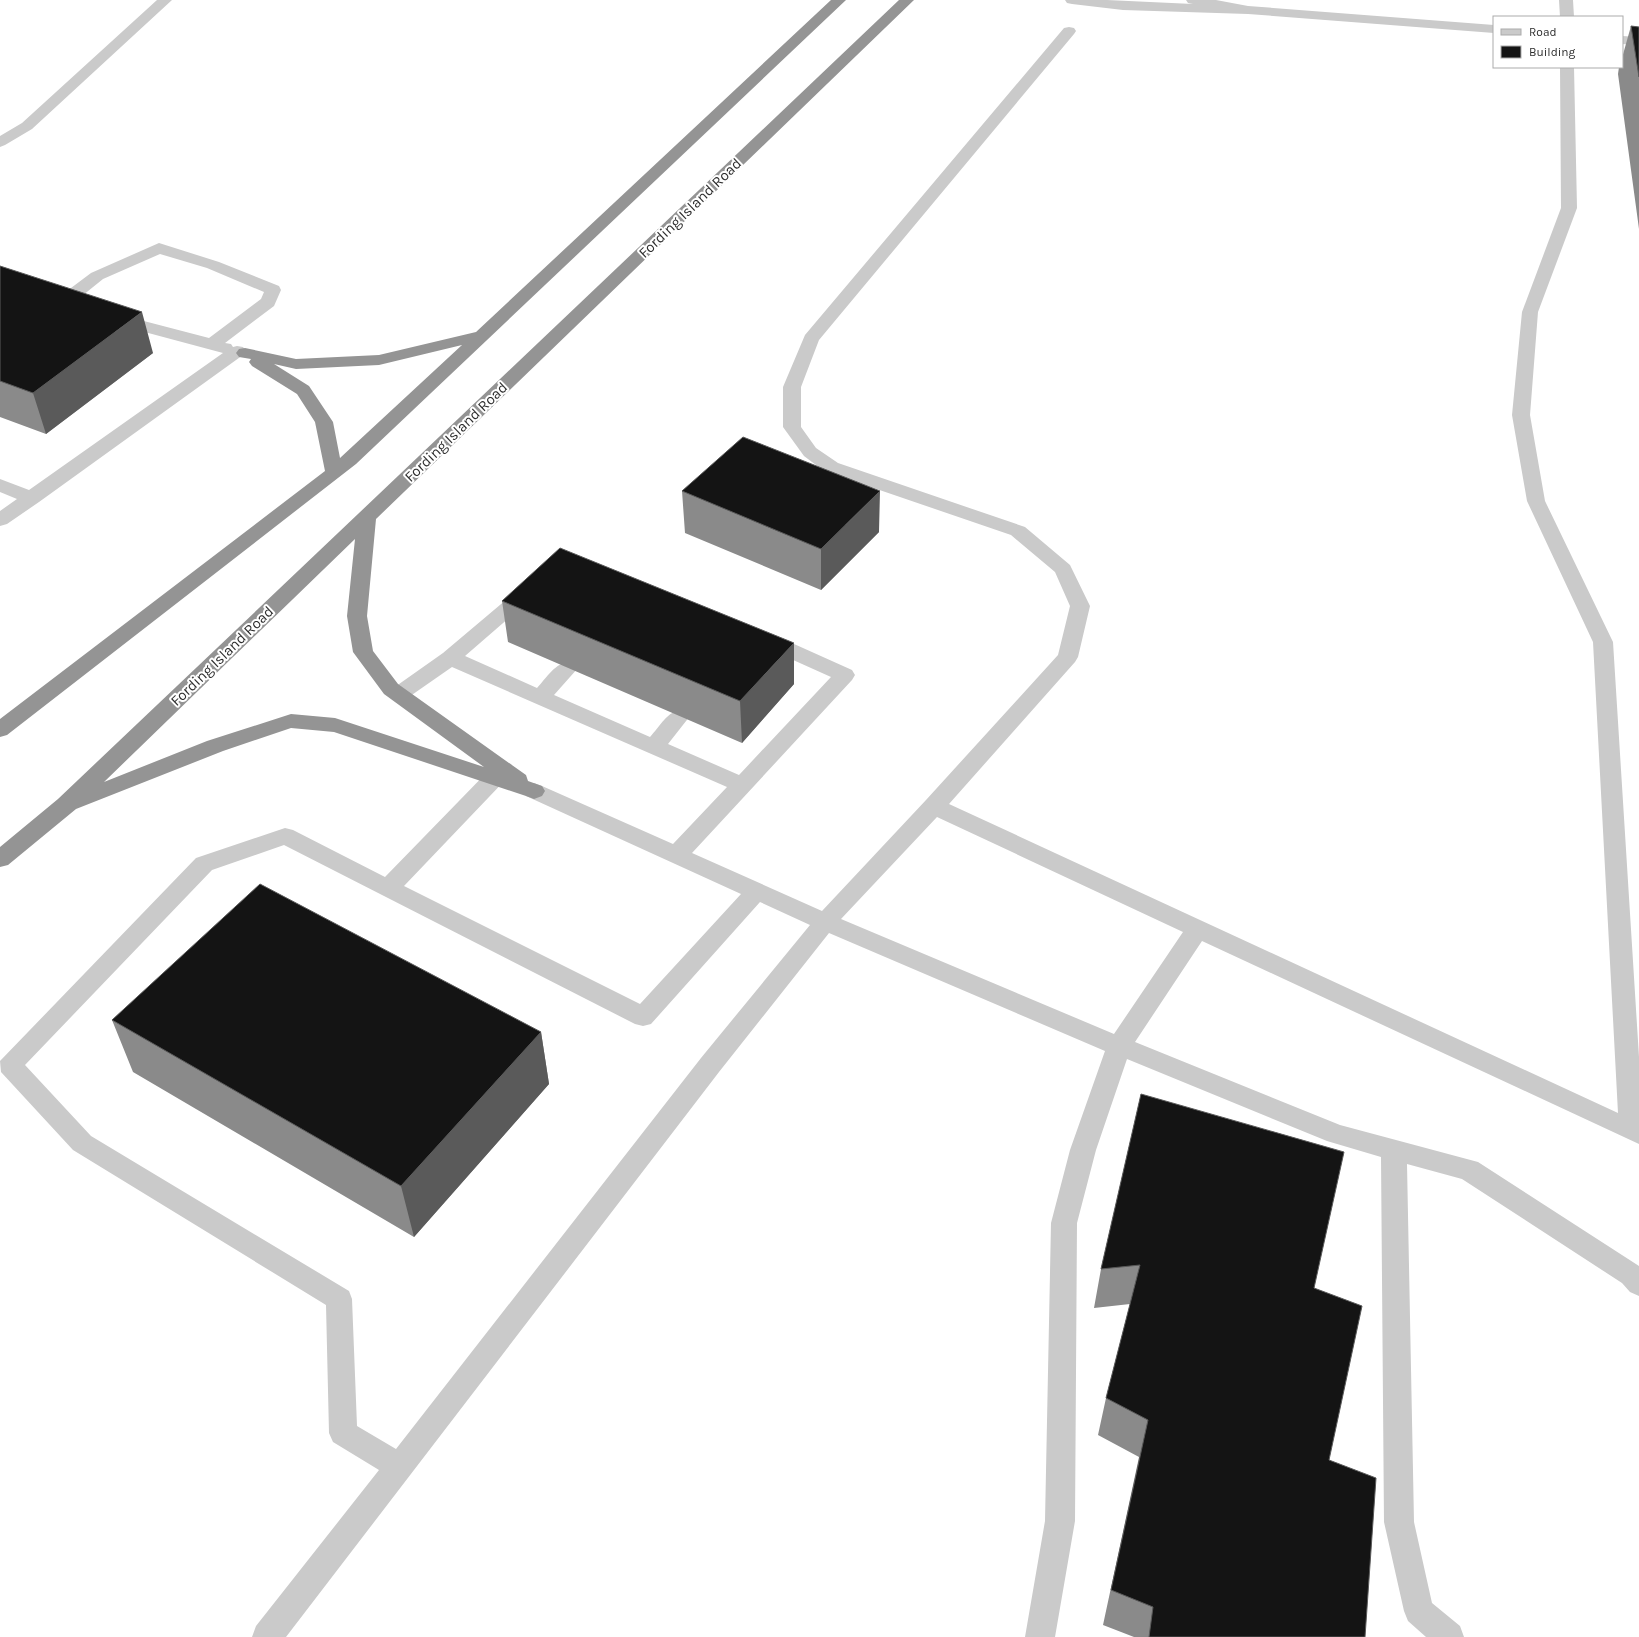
<svg xmlns="http://www.w3.org/2000/svg" width="1639" height="1637" viewBox="0 0 1639 1637" font-family="Karla,sans-serif">
<style>
.lines{fill:none;stroke-linecap:round;stroke-linejoin:round}
.minor{fill:#cacaca;fill-rule:evenodd}
.highway{fill:#949494;fill-rule:evenodd}
.wall{fill:#8a8a8a}
.shaded-wall{fill:#5a5a5a}
.building{fill:#141414;stroke:#5a5a5a}
.labels{text-anchor:middle;stroke-width:4;stroke-linejoin:round;paint-order:stroke}
.street-label{font-size:15px;fill:#2d2d2d;stroke:#fff}
</style>
<rect width="100%" height="100%" fill="#fff"/>
<g class="lines">
<path class="minor" d="M 157,0 L 172,0 L 32,129 L 5,145 L 0,147 L 0,136 L 22,123 Z
M 1065,0 L 1107,0 L 1193,4 L 1188,3 L 1186,0 L 1216,0 L 1248,6 L 1494,25 L 1494,33 L 1248,14 L 1123,10 L 1072,4 L 1067,3 Z
M 1559,0 L 1573,0 L 1574,17 L 1560,17 Z
M 1069,27 L 1074,28 L 1076,31 L 1074,34 L 819,340 L 801,387 L 801,427 L 816,448 L 838,463 L 1025,527 L 1070,565 L 1090,606 L 1078,657 L 1075,662 L 949,804 L 1618,1113 L 1593,642 L 1527,501 L 1512,415 L 1522,312 L 1561,208 L 1560,67 L 1574,67 L 1577,208 L 1538,312 L 1530,415 L 1545,501 L 1613,642 L 1639,1057 L 1639,1144 L 1202,941 L 1135,1042 L 1340,1125 L 1478,1162 L 1639,1266 L 1639,1296 L 1630,1292 L 1622,1283 L 1462,1179 L 1407,1164 L 1414,1522 L 1432,1603 L 1460,1626 L 1464,1637 L 1426,1637 L 1408,1621 L 1404,1611 L 1384,1522 L 1381,1157 L 1327,1141 L 1127,1059 L 1096,1150 L 1077,1223 L 1075,1521 L 1055,1637 L 1025,1637 L 1045,1521 L 1051,1223 L 1070,1150 L 1105,1051 L 829,933 L 719,1072 L 286,1637 L 252,1637 L 256,1626 L 379,1470 L 333,1442 L 329,1433 L 326,1305 L 73,1150 L 1,1072 L 0,1061 L 196,858 L 285,828 L 293,830 L 385,877 L 495,764 L 503,761 L 511,764 L 514,769 L 511,774 L 404,886 L 640,1004 L 741,894 L 526,796 L 523,791 L 526,786 L 534,783 L 542,786 L 673,844 L 727,787 L 452,667 L 406,699 L 399,701 L 392,699 L 389,694 L 392,689 L 443,653 L 519,589 L 526,587 L 533,589 L 536,593 L 533,597 L 465,656 L 537,688 C 548,676 558,658 575,663 L 578,668 L 554,695 L 650,737 C 661,725 670,706 687,711 L 690,716 L 668,744 L 739,775 L 831,677 L 760,645 L 757,640 L 760,635 L 767,633 L 774,635 L 852,670 L 855,675 L 852,680 L 692,853 L 822,911 L 926,800 L 1058,655 L 1070,606 L 1055,572 L 1011,535 L 824,471 L 804,456 L 783,427 L 783,387 L 805,335 L 1064,28 ZM 937,817 L 1183,932 L 1114,1034 L 841,919 ZM 284,845 L 635,1024 L 643,1026 L 651,1024 L 760,902 L 810,925 L 701,1058 L 396,1449 L 357,1426 L 352,1299 L 349,1291 L 91,1136 L 25,1065 L 212,870 Z
M 1622,36 L 1639,37 L 1639,45 L 1622,44 Z
M 159,243 L 219,262 L 279,286 L 281,290 L 274,306 L 225,343 L 231,344 L 233,347 L 237,346 L 243,347 L 246,351 L 243,355 L 39,502 L 7,524 L 0,526 L 0,511 L 17,499 L 0,492 L 0,479 L 29,490 L 223,353 L 111,323 L 109,319 L 111,315 L 117,314 L 209,338 L 261,299 L 264,292 L 207,268 L 160,254 L 103,279 L 67,308 L 61,309 L 55,308 L 53,304 L 55,300 L 91,273 Z"/>
<path class="highway" d="M 831,0 L 846,0 L 356,464 L 7,735 L 0,737 L 0,719 L 325,471 L 315,422 L 297,394 L 252,366 L 249,362 L 251,359 L 239,357 L 236,353 L 239,349 L 245,348 L 296,359 L 379,355 L 476,332 ZM 462,345 L 340,458 L 333,422 L 309,386 L 274,364 L 296,369 L 379,365 Z
M 899,0 L 914,0 L 376,519 L 367,616 L 373,651 L 398,684 L 526,775 L 528,781 L 542,786 L 545,791 L 542,796 L 534,799 L 526,796 L 334,732 L 291,728 L 223,751 L 76,809 L 8,865 L 0,867 L 0,847 L 58,799 ZM 355,539 L 347,616 L 353,652 L 384,694 L 484,767 L 335,718 L 291,714 L 207,741 L 104,782 Z"/>
</g>
<path class="wall" d="M 1631,26 L 1639,27 L 1639,229 L 1618,74 L 1619,67 L 1622,67 L 1622,58 Z
M 0,266 L 153,353 L 46,434 L 0,417 Z
M 682,491 L 879,532 L 821,590 L 685,533 Z
M 502,601 L 794,684 L 742,743 L 508,642 Z
M 112,1020 L 541,1032 L 549,1084 L 414,1237 L 133,1072 Z
M 1141,1094 L 1314,1288 L 1329,1460 L 1365,1637 L 1134,1637 L 1103,1625 L 1139,1457 L 1098,1435 L 1106,1398 L 1130,1304 L 1094,1308 L 1101,1269 Z"/>
<path class="shaded-wall" d="M 142,312 L 153,353 L 46,434 L 33,393 Z
M 880,491 L 879,532 L 821,590 L 821,549 Z
M 794,643 L 794,684 L 742,743 L 740,701 Z
M 541,1032 L 549,1084 L 414,1237 L 401,1186 Z"/>
<path class="building" d="M 1631,26 L 1639,27 L 1639,77 Z
M 0,266 L 142,312 L 33,393 L 0,381 Z
M 743,437 L 880,491 L 821,549 L 682,491 Z
M 560,548 L 794,643 L 740,701 L 502,601 Z
M 260,884 L 541,1032 L 401,1186 L 112,1020 Z
M 1141,1094 L 1344,1152 L 1314,1288 L 1362,1306 L 1329,1460 L 1376,1478 L 1365,1637 L 1149,1637 L 1153,1607 L 1111,1590 L 1148,1420 L 1106,1398 L 1140,1265 L 1101,1269 Z"/>
<g class="labels">
<g class="street-label">
<text transform="translate(690 208) rotate(-44)" y="5">Fording Island Road</text>
<text transform="translate(456 432) rotate(-44)" y="5">Fording Island Road</text>
<text transform="translate(222 656) rotate(-44)" y="5">Fording Island Road</text>
</g>
</g>
<rect x="1493" y="16" width="130" height="52" fill="#ffffff" stroke="#ababab"/>
<rect x="1501" y="29" width="20" height="6" fill="#cacaca" stroke="#ababab"/>
<text x="1529" y="36" font-size="12" fill="#2d2d2d">Road</text>
<rect x="1501" y="46" width="20" height="12" fill="#141414" stroke="#ababab"/>
<text x="1529" y="56" font-size="12" fill="#2d2d2d">Building</text>
</svg>
